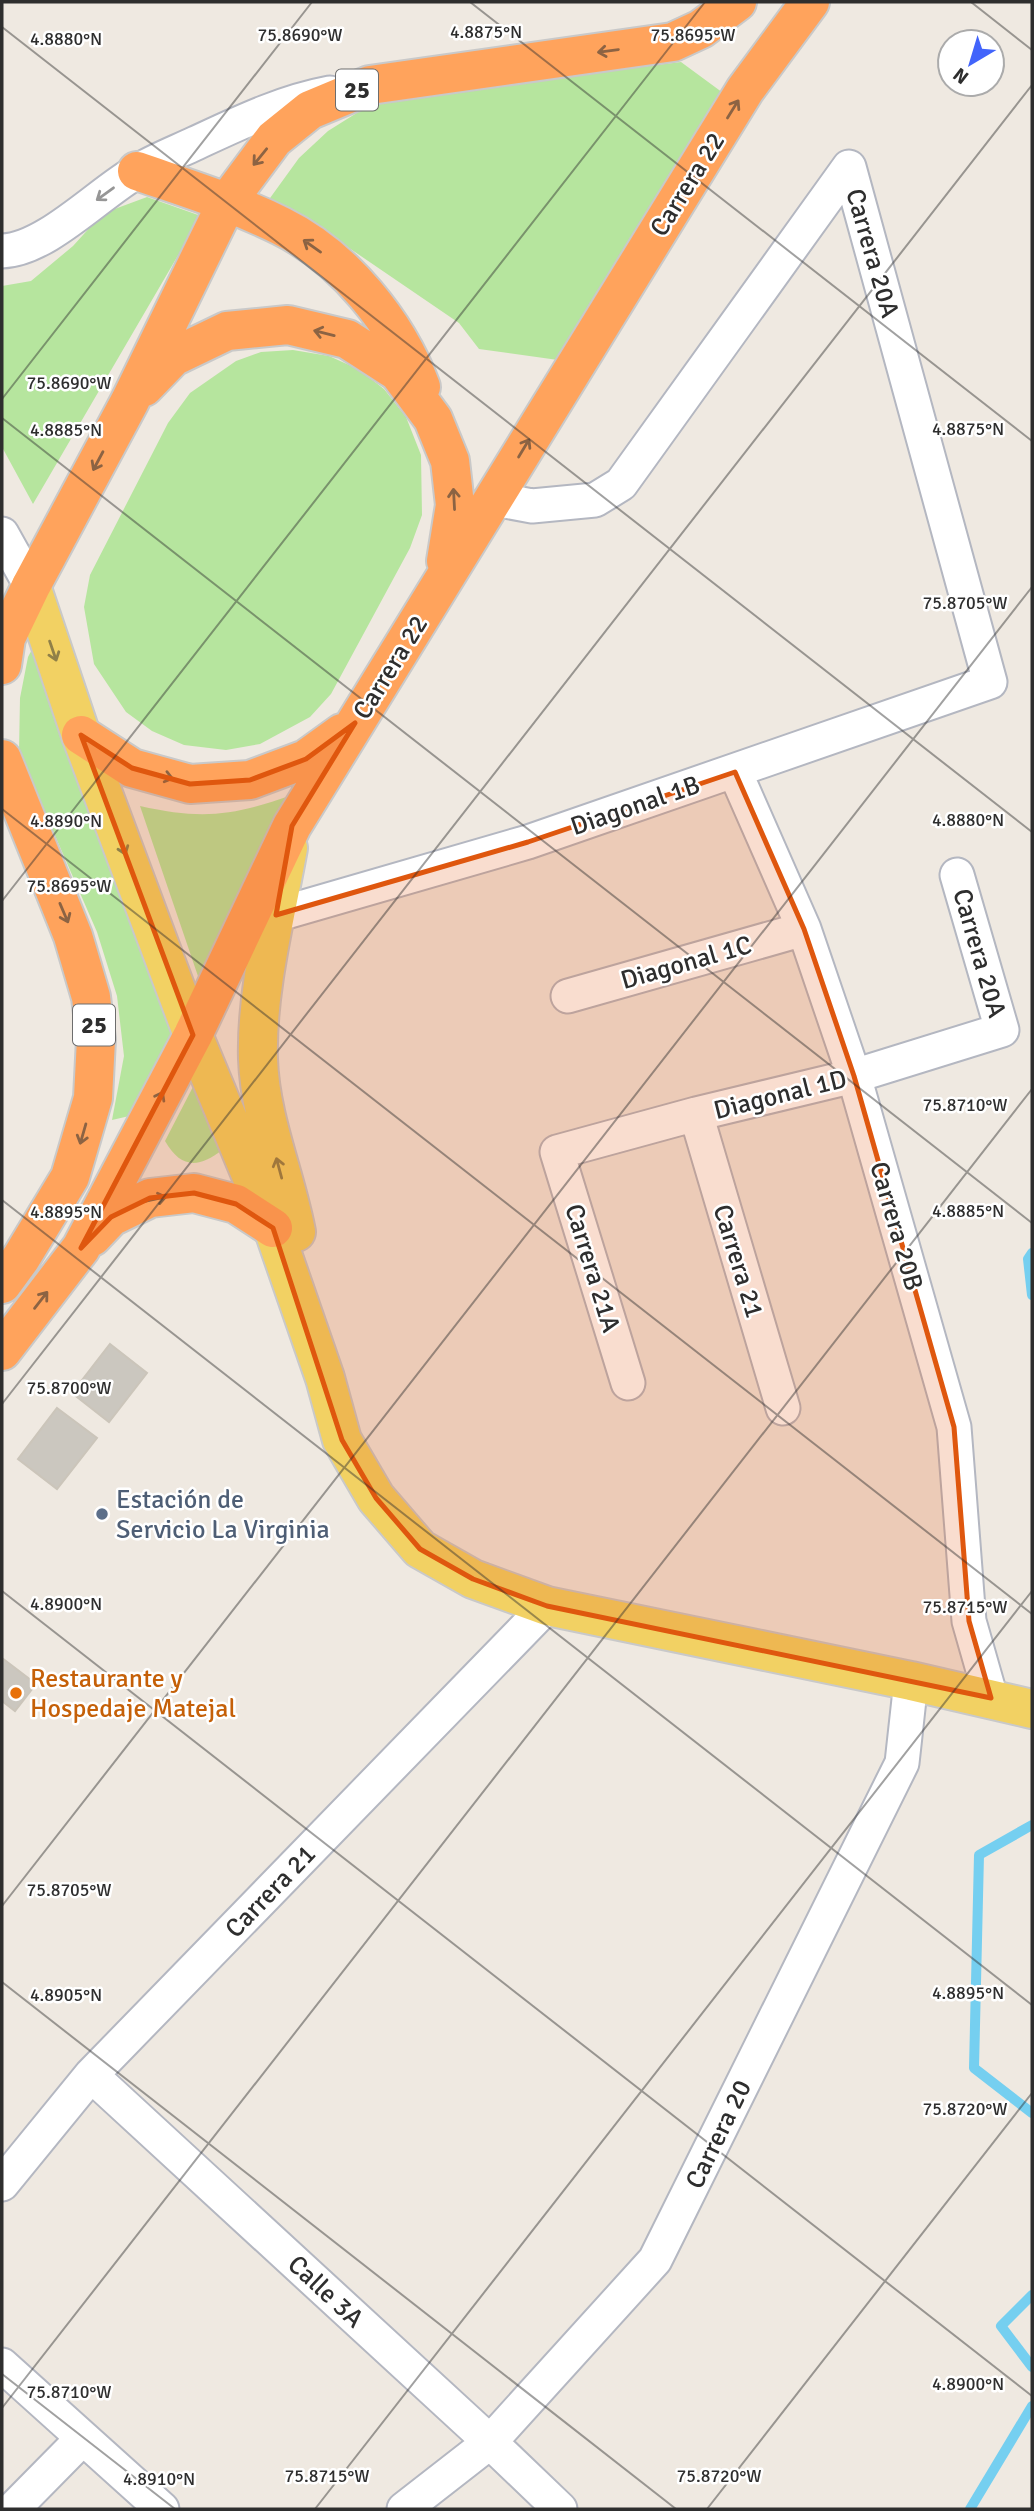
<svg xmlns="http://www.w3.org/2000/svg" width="1034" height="2511" viewBox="0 0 1034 2511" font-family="Signika,sans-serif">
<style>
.green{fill:#b6e59e}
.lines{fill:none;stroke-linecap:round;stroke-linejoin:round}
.stream{stroke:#75cff0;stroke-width:10}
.building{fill:#cbc7bf;stroke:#cbc5ba;stroke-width:2}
.street-casing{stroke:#b4b7c1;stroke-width:37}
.primary-casing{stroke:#c9c9c9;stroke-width:42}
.highway-casing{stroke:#c9c9c9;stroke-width:42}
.street{stroke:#fff;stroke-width:33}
.primary{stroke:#f2d163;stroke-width:38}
.highway{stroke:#ffa35c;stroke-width:38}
.oneway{stroke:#8c6343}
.oneway2{stroke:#969696}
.oneway3{stroke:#908048}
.marked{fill:#df570e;fill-opacity:0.2;stroke:#df570e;stroke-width:5;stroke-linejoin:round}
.ticks{fill:none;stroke:#2e2e2e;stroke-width:2;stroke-opacity:0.45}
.service-dot{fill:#5c6f8a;stroke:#fff;stroke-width:2.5}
.food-dot{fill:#e8710a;stroke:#fff;stroke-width:2.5}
.labels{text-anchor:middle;stroke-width:5;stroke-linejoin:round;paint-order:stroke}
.shield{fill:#fff;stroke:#6d6d6d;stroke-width:2}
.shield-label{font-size:24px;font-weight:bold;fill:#2e2e2e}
.street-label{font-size:26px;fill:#2e2e2e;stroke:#fff}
.service-label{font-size:26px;fill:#4e5e75;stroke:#fff;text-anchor:start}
.food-label{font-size:26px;fill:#c56008;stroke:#fff;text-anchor:start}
.ticks-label{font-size:18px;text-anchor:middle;fill:#2e2e2e;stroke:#fff;stroke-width:5;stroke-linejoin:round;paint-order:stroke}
</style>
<rect width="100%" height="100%" fill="#efe9e1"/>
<path class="green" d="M 681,62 L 734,101 L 558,360 L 479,349 L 459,323 L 311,222 L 265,205 L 299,158 L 328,131 L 379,99 Z
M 147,197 L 201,216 L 33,504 L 2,447 L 2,286 L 31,281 L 73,246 L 93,224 L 112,210 Z
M 293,350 L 329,356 L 358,369 L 384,389 L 406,417 L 421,455 L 422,515 L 410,548 L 331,694 L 310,717 L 260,744 L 226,750 L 184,745 L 152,731 L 126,712 L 94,664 L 84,607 L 90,575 L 168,423 L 190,393 L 236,361 L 261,352 Z
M 37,640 L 183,1037 L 138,1114 L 112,1120 L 124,1056 L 117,996 L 97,932 L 19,753 L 20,698 L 28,657 Z
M 292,795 L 201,985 L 140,806 C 202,820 233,816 292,795 Z
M 196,1081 L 222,1150 C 199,1168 181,1169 165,1141 Z"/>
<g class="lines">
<path class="stream" d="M 1032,1253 L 1028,1259 L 1032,1295
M 1032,1825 L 979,1855 L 974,2068 L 1032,2113
M 1032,2295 L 1001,2326 L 1032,2367
M 970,2509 L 1032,2406"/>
</g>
<path class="building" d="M 110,1344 L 147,1373 L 109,1422 L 72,1393 Z
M 57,1408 L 97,1438 L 57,1489 L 18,1459 Z
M 2,1658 L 36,1684 L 15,1711 L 2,1701 Z"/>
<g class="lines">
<g class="street-casing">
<path id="street" d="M 2,251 C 46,250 100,192 138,171 C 156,160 177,152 196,143 C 239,123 282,102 330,93
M 2,534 L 31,586
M 735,772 L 804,929 L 854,1076 L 954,1427 L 969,1621 L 991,1698
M 276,915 L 528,842 L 990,682 L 849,167 L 621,484 L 595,500 L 532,506 L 494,499
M 568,996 L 804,929
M 696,1114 L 783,1408
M 628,1383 L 557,1152 L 696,1114 L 854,1076 L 1002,1030 L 957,875
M 91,2075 L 490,2442 L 560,2509
M 2,2184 L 91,2075 L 547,1606
M 2,2365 L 162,2509
M 13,2509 L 82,2439
M 404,2509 L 490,2442 L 655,2260 L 902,1763 L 911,1681"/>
</g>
<g class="primary-casing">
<path id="primary" d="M 31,586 L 81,735 L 193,1035 L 273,1228 L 325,1378 L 342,1440 L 376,1498 L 420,1549 L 473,1579 L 547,1606 L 911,1681 L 1032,1709
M 288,848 C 276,915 256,991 258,1059 C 260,1119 285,1174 296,1232"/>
</g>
<g class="highway-casing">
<path id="highway" d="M 137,171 C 186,188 235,203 281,226 C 344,257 397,323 421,387
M 144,387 L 173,357 L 227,331 L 288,325 L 347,339 L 398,372 L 433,419 L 450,461 L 455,505 L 446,561
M 2,665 L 6,638 L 31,586 L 130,401 L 227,202 L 274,139 L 310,110 L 370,85 L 673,42 L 701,29 L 737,2
M 81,735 L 132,768 L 190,784 L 250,780 L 306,759 L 342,733
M 2,759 L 73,936 L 91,997 L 96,1039 L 93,1098 L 70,1177 L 21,1258 L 2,1284
M 92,1237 L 111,1217 L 150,1198 L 194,1193 L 236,1204 L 273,1228
M 2,1351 L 81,1248 L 193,1035 L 292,826 L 745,90 L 810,2"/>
</g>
<use href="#street" class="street"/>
<use href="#primary" class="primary"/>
<use href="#highway" class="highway"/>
</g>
<defs><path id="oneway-shaft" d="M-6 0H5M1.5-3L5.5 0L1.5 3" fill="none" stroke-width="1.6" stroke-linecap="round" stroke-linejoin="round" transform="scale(1.75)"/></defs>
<g class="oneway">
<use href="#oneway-shaft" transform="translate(608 51) rotate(172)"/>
<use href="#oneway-shaft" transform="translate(733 109) rotate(-58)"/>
<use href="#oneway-shaft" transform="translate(260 157) rotate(129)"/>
<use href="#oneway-shaft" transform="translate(312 246) rotate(-145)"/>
<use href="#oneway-shaft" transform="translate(324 333) rotate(-166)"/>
<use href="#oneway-shaft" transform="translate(524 448) rotate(-59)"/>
<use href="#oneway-shaft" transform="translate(98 461) rotate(118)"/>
<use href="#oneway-shaft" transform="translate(454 499) rotate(-93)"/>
<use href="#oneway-shaft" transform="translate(163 776) rotate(15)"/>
<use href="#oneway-shaft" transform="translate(64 913) rotate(67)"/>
<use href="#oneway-shaft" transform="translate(158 1101) rotate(-62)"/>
<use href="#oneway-shaft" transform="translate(83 1134) rotate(106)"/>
<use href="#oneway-shaft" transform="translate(156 1199) rotate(-12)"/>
<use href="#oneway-shaft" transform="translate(41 1300) rotate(-52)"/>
</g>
<use class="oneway2" href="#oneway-shaft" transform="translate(105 194) rotate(144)"/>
<g class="oneway3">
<use href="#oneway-shaft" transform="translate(53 651) rotate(71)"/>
<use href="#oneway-shaft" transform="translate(122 845) rotate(70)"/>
<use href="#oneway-shaft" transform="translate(279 1168) rotate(-105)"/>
</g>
<path class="marked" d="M 355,723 L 292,826 L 276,915 L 528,842 L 735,772 L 804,929 L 854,1076 L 954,1427 L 969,1621 L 991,1698 L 547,1606 L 473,1579 L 420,1549 L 376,1498 L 342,1440 L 273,1228 L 236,1204 L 194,1193 L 150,1198 L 111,1217 L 81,1248 L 193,1035 L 81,735 L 132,768 L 190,784 L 250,780 L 306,759 Z"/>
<path class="ticks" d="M 470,2 L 1032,441M 971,2 L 1032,50M 2,27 L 1032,832M 2,399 L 312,2M 2,418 L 1032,1223M 2,809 L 1032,1614M 2,901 L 705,2M 2,1200 L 1032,2005M 2,1404 L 1032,85M 2,1591 L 1032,2396M 2,1906 L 1032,587M 2,1982 L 676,2509M 2,2374 L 175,2509M 2,2408 L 1032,1089M 315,2509 L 1032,1591M 707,2509 L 1032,2093"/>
<circle class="service-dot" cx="102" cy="1514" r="7"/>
<circle class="food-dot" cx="16" cy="1693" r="7"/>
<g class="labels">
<g class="shield">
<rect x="336" y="69.5" width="42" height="41" rx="5"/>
<rect x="73" y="1004.5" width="42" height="41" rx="5"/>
</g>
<g class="shield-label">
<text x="357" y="98">25</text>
<text x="94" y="1033">25</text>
</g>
<g class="street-label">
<text transform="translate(687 184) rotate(-58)" y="9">Carrera 22</text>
<text transform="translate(873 253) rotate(74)" y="9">Carrera 20A</text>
<text transform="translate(390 667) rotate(-58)" y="9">Carrera 22</text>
<text transform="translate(635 805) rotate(-19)" y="9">Diagonal 1B</text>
<text transform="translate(980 953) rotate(74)" y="9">Carrera 20A</text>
<text transform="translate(686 962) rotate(-16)" y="9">Diagonal 1C</text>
<text transform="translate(780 1094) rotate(-14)" y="9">Diagonal 1D</text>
<text transform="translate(897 1226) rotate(74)" y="9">Carrera 20B</text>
<text transform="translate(739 1261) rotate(73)" y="9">Carrera 21</text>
<text transform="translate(593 1268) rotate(73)" y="9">Carrera 21A</text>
<text transform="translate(270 1891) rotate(-46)" y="9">Carrera 21</text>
<text transform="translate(718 2134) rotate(-64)" y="9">Carrera 20</text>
<text transform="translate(326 2291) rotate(43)" y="9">Calle 3A</text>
</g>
<g class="service-label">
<text x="116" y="1508">Estación de<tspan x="116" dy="30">Servicio La Virginia</tspan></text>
</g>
<g class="food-label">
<text x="30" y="1687">Restaurante y<tspan x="30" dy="30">Hospedaje Matejal</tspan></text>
</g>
</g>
<g class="ticks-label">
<text x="486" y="38">4.8875°N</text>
<text x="300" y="41">75.8690°W</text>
<text x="693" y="41">75.8695°W</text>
<text x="66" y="45">4.8880°N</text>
<text x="69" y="389">75.8690°W</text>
<text x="968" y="435">4.8875°N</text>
<text x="66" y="436">4.8885°N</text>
<text x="965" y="609">75.8705°W</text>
<text x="968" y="826">4.8880°N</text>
<text x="66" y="827">4.8890°N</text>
<text x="69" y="892">75.8695°W</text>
<text x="965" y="1111">75.8710°W</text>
<text x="968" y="1217">4.8885°N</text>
<text x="66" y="1218">4.8895°N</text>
<text x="69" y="1394">75.8700°W</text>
<text x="66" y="1610">4.8900°N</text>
<text x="965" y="1613">75.8715°W</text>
<text x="69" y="1896">75.8705°W</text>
<text x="968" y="1999">4.8895°N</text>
<text x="66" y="2001">4.8905°N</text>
<text x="965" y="2115">75.8720°W</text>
<text x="968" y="2390">4.8900°N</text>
<text x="69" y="2398">75.8710°W</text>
<text x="327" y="2482">75.8715°W</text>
<text x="719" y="2482">75.8720°W</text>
<text x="159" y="2485">4.8910°N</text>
</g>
<rect width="1034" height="2511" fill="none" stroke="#2e2e2e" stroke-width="7"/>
<g transform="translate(971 63) rotate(218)"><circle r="33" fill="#ffffff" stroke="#ababab" stroke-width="2"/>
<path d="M0-5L12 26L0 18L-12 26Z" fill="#4264fb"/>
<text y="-10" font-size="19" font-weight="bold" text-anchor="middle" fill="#2e2e2e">N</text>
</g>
</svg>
